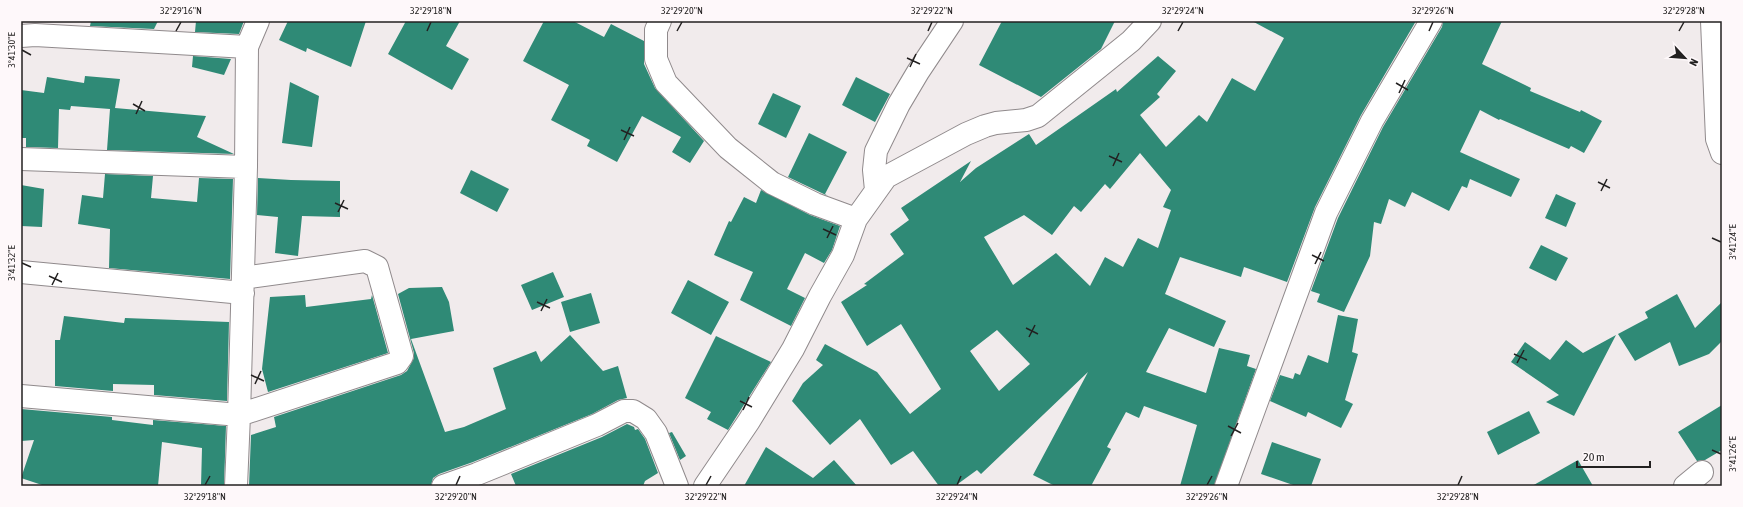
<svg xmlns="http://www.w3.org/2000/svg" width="1743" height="507" viewBox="0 0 1743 507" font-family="'Asap Condensed',sans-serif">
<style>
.building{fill:#2f8a76;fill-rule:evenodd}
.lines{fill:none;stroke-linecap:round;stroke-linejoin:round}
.minor-casing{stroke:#908a8c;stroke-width:24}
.minor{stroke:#fff;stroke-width:22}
.ticks{fill:none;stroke:#232121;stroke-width:1.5}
.neatline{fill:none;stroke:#232121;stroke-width:1.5}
.ticks-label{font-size:10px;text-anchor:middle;fill:#232121}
</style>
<rect width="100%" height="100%" fill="#f1ebec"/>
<path class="building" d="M 91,21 L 158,21 L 154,29 L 90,26 Z
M 196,21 L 244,21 L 239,34 L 195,32 Z
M 288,21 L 366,21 L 351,67 L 307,48 L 306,52 L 279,40 Z
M 406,21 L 460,21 L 446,46 L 469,59 L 452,90 L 388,54 Z
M 544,21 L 573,21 L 604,37 L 611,24 L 644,41 L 644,64 L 655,88 L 704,141 L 690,163 L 672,152 L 681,137 L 642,116 L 617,162 L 587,146 L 590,140 L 551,120 L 569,85 L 523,61 Z
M 1002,21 L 1115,21 L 1101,49 L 1041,97 L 979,65 Z
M 1252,21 L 1416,21 L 1361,115 L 1315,207 L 1287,282 L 1244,267 L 1241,277 L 1180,257 L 1165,294 L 1226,321 L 1214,347 L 1169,328 L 1146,372 L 1206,393 L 1219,348 L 1250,355 L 1247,366 L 1256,369 L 1214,486 L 1180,486 L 1197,425 L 1144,406 L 1139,418 L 1126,412 L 1107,447 L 1111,449 L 1091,486 L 1055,486 L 1033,475 L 1088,372 L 981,474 L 977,470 L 955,486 L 939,486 L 913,451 L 891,465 L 860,419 L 830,445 L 792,401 L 803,383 L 823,365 L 816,360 L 825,344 L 877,372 L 910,414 L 941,389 L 901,324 L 867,346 L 841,302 L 867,285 L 864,284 L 904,254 L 890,234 L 909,220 L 901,208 L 971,161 L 960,182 L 976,168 L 1029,134 L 1036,145 L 1116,89 L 1117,92 L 1158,56 L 1176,71 L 1157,94 L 1160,97 L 1140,115 L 1166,147 L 1199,115 L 1207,122 L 1232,78 L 1255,91 L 1284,38 ZM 1140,153 L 1171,190 L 1163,207 L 1171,210 L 1158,248 L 1138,238 L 1123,267 L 1105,257 L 1090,286 L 1056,253 L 1013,285 L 984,237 L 1024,215 L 1052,235 L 1074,206 L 1081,212 L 1105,184 L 1110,189 ZM 997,330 L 1030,364 L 999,391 L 970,351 Z
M 1443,21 L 1502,21 L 1482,64 L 1531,88 L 1530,91 L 1580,112 L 1581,110 L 1602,121 L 1584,153 L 1571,146 L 1569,149 L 1500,119 L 1499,120 L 1480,110 L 1460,152 L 1520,179 L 1511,197 L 1470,179 L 1467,188 L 1462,186 L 1449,211 L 1412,192 L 1405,207 L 1389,199 L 1381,224 L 1374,222 L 1370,256 L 1344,312 L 1317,302 L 1320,294 L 1311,291 L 1338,218 L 1383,127 L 1442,27 Z
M 193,56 L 231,59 L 224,75 L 192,67 Z
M 85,76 L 120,79 L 115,108 L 206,116 L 197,137 L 234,154 L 107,150 L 110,109 L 71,106 L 70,110 L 59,109 L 58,148 L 26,147 L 26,138 L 21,138 L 21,90 L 44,93 L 47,77 L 84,83 Z
M 856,77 L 890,94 L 875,122 L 842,105 Z
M 290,82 L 319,96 L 312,147 L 282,143 Z
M 773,93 L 801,106 L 786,138 L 758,124 Z
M 809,133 L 847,152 L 825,194 L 828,196 L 788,177 Z
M 471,170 L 509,189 L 497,212 L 460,193 Z
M 105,174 L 153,176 L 151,198 L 197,202 L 199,178 L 233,179 L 230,279 L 109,268 L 110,229 L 78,224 L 82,195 L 103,198 Z
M 258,178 L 291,180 L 340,181 L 340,217 L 302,216 L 298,256 L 275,253 L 278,217 L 257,215 Z
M 21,185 L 44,189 L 42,227 L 21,226 Z
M 761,190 L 810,215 L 840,226 L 832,250 L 824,263 L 805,253 L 787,289 L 805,298 L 791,326 L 740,300 L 753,272 L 714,255 L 729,221 L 731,222 L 744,197 L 756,203 Z
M 1556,194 L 1576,203 L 1566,227 L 1545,218 Z
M 1541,245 L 1568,258 L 1556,281 L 1529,268 Z
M 553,272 L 564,297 L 532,310 L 521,285 Z
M 688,280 L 729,302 L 711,335 L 671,313 Z
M 442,287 L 449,302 L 454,331 L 411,339 L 445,432 L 464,427 L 506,409 L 493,368 L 536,351 L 541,362 L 570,335 L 603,371 L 618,366 L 627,398 L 618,400 L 592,414 L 473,462 L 439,474 L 433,478 L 431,486 L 249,486 L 251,435 L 276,427 L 274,417 L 401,375 L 407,371 L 414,358 L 414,353 L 398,294 L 409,288 Z
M 591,293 L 600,323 L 570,332 L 561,302 Z
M 1677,294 L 1695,328 L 1722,302 L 1722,341 L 1709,354 L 1679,366 L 1670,342 L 1635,361 L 1618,334 L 1648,318 L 1645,312 Z
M 305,295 L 306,307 L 371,299 L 372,295 L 388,353 L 268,392 L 262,369 L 270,297 Z
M 1338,315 L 1358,319 L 1352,352 L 1358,354 L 1345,400 L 1353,404 L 1341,428 L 1308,412 L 1306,417 L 1270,401 L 1280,375 L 1293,379 L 1295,373 L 1300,375 L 1308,355 L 1328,363 Z
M 64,316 L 124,323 L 125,318 L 229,322 L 227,401 L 154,395 L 154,385 L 113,384 L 113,391 L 55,386 L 55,340 L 60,340 Z
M 1616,335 L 1574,416 L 1546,402 L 1559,395 L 1511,362 L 1525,342 L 1550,360 L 1566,340 L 1583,353 Z
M 716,336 L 771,362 L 728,430 L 707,419 L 711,412 L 685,398 Z
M 1722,405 L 1722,450 L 1705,460 L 1697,461 L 1678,432 Z
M 21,409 L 112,417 L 112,420 L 153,425 L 153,420 L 226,426 L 224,486 L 201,486 L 202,448 L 162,442 L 158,486 L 45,486 L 21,478 L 34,440 L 21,441 Z
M 1529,411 L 1540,433 L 1498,455 L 1487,432 Z
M 627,424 L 634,427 L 635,430 L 638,429 L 645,439 L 658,473 L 645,481 L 643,486 L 516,486 L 511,474 L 602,437 Z
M 672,432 L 686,456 L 680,460 L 669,433 Z
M 1272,442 L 1321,459 L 1311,486 L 1296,486 L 1261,474 Z
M 766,447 L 813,478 L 834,460 L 857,486 L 744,486 Z
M 1578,460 L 1593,486 L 1532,486 Z"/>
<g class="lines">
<g class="minor-casing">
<path id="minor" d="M 660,21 L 656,30 L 656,59 L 666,83 L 728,148 L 772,183 L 815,204 L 856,219
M 1712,21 L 1717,139 L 1722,153
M 21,36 L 35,35 L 247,47
M 21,159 L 246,167
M 876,190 L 874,170 L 876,151 L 899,104 L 918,72 L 952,21
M 21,272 L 243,293
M 21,396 L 239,415 L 397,363 L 402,356 L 377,267 L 365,261 L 243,278
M 236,486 L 239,415 L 246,167 L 247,47 L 258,21
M 443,486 L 477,474 L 597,425 L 624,411 L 633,411 L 646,419 L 656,433 L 677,486
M 705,486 L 749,421 L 793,349 L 820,296 L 843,255 L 856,219 L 886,177 L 966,134 L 985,126 L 996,123 L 1026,120 L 1038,116 L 1131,41 L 1150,21
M 1226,486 L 1326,213 L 1372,121 L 1431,21
M 1685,486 L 1702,472"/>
</g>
<use href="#minor" class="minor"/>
</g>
<path class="ticks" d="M 176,31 L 181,22M 427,31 L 431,22M 677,31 L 682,22M 928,31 L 932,22M 1178,31 L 1183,22M 1429,31 L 1433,22M 1679,31 L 1684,22M 22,50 L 31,55M 907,58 L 920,64M 910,67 L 916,54M 1396,83 L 1408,90M 1399,93 L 1405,80M 133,104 L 145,111M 136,114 L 142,101M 621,130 L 634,136M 624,140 L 630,127M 1109,156 L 1122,162M 1113,166 L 1119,153M 1598,182 L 1610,188M 1601,191 L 1607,179M 335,203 L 348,209M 338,212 L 344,200M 823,229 L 836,235M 827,238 L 833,226M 1712,238 L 1721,242M 1312,255 L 1324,261M 22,263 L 31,267M 1315,264 L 1321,252M 49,276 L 62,282M 52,285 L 58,273M 537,302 L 550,308M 541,311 L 547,299M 1026,328 L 1038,334M 1029,337 L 1035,325M 1514,354 L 1527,360M 1517,363 L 1524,350M 251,375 L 264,381M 255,384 L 261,371M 740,401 L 752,407M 743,410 L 749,397M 1228,426 L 1241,433M 1231,436 L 1238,423M 1712,450 L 1721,454M 205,485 L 210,476M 456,485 L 460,476M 706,485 L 711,476M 957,485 L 961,476M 1207,485 L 1212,476M 1458,485 L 1462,476"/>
<rect width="1743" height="507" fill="none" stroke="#fef8fa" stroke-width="44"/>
<g transform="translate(1685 58) rotate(116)" stroke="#fef8fa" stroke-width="3" paint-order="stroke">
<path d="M0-3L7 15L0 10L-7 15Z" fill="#232121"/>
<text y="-6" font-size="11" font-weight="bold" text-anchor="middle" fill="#232121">N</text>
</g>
<path d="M1577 461v6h73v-6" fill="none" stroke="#232121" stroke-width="2"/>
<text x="1583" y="461" font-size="12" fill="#232121" stroke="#fef8fa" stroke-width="3" paint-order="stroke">20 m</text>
<rect x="22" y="22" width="1699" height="463" class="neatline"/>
<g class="ticks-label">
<text x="181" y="14">32°29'16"N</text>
<text x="431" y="14">32°29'18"N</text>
<text x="682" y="14">32°29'20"N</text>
<text x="932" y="14">32°29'22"N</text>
<text x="1183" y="14">32°29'24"N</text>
<text x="1433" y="14">32°29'26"N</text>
<text x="1684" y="14">32°29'28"N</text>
<text transform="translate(11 50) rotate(-90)" y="4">3°41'30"E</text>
<text transform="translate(1732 242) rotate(-90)" y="4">3°41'24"E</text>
<text transform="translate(11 263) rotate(-90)" y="4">3°41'32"E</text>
<text transform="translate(1732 454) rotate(-90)" y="4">3°41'26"E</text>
<text x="205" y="500">32°29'18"N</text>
<text x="456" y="500">32°29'20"N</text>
<text x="706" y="500">32°29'22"N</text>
<text x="957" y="500">32°29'24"N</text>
<text x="1207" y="500">32°29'26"N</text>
<text x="1458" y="500">32°29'28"N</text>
</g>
</svg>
